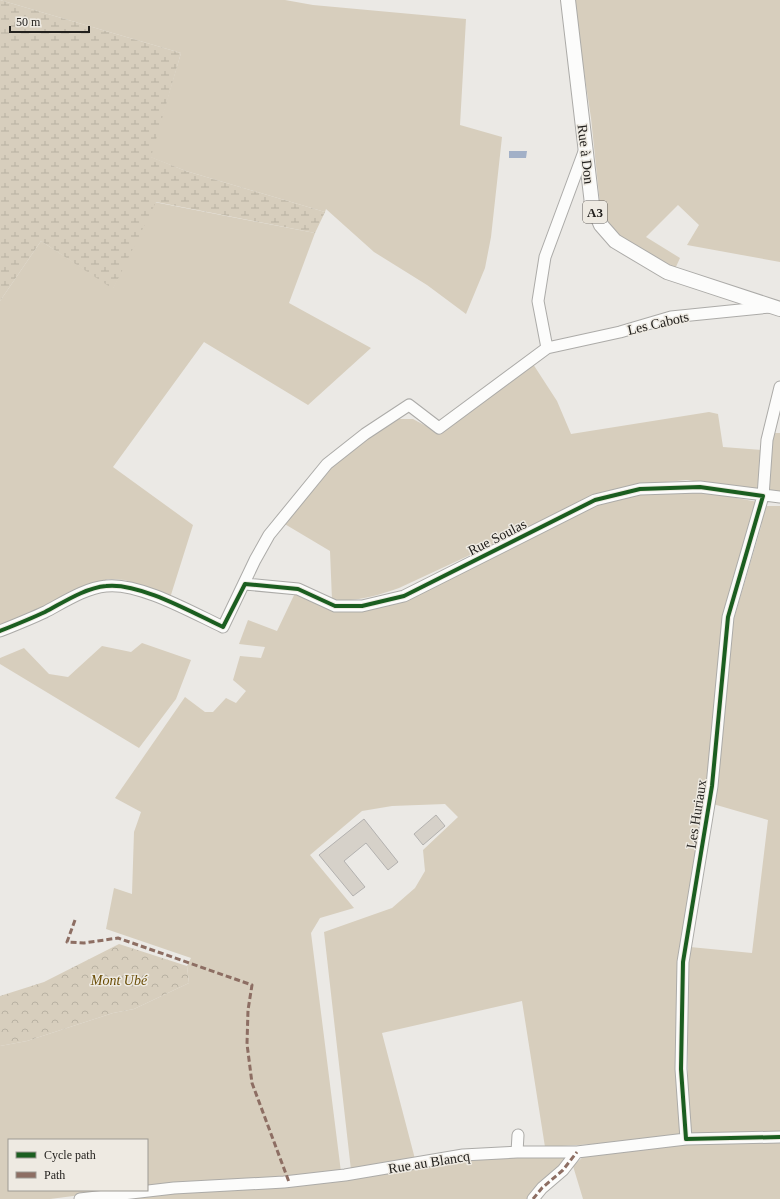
<svg xmlns="http://www.w3.org/2000/svg" width="780" height="1199" viewBox="0 0 780 1199" font-family="'Times New Roman',serif">
<style>
.green{fill:#d7cebd}
.forest{fill:url(#forest-crowns)}
.wetland{fill:url(#wetland-marsh)}
.water{fill:#a2b0c7}
.building{fill:#d6d1c9;stroke:#b3b1af}
.lines{fill:none;stroke-linecap:round;stroke-linejoin:round}
.minor-casing{stroke:#acaba8;stroke-width:13}
.major-casing{stroke:#acaba8;stroke-width:16}
.minor{stroke:#fcfcfb;stroke-width:11}
.major{stroke:#fcfcfb;stroke-width:14}
.quiet{stroke:#8d6e63;stroke-width:3;stroke-dasharray:6 3;stroke-linecap:butt}
.cycleway-casing{stroke:#eeeae2;stroke-width:6}
.cycleway{stroke:#1b5e20;stroke-width:4}
.labels{text-anchor:middle;stroke-width:3;stroke-linejoin:round;paint-order:stroke}
.shield{fill:#eeeae2;stroke:#605d59;stroke-width:1}
.shield-label{font-size:13px;font-weight:bold;fill:#23211e}
.street-label{font-size:14px;fill:#23211e;stroke:#eeeae2}
.park-label{font-size:14px;font-style:italic;fill:#6a4d06;stroke:#eeeae2}
</style>
<defs>
<pattern id="forest-crowns" width="20" height="18" patternUnits="userSpaceOnUse"><rect width="20" height="18" fill="#d7cebd"/><path d="M2 6a3 3 0 1 1 6 0M12 15a3 3 0 1 1 6 0" fill="none" stroke="#b8b1a2"/></pattern>
<pattern id="wetland-marsh" width="20" height="14" patternUnits="userSpaceOnUse"><rect width="20" height="14" fill="#d7cebd"/><path d="M1 5h8M5 5V1M11 12h8M15 12V8" fill="none" stroke="#b8b1a2"/></pattern>
</defs>
<rect width="100%" height="100%" fill="#ebe9e5"/>
<path class="green" d="M 0,0 L 285,0 L 313,5 L 466,19 L 460,125 L 502,137 L 491,237 L 485,268 L 466,314 L 427,285 L 374,252 L 326,209 L 325,212 L 186,171 L 150,157 L 181,53 Z
M 573,0 L 780,0 L 780,262 L 687,245 L 699,225 L 678,205 L 646,237 L 680,258 L 675,269 L 630,244 L 612,230 L 600,204 L 591,118 Z
M 154,202 L 315,233 L 289,303 L 371,348 L 308,405 L 204,342 L 113,467 L 193,525 L 170,598 L 125,580 L 108,579 L 0,626 L 0,301 L 41,241 L 113,288 Z
M 533,364 L 557,401 L 571,434 L 709,412 L 718,414 L 723,447 L 762,450 L 757,491 L 687,480 L 645,484 L 599,495 L 399,588 C 377,596 355,602 332,600 L 330,551 L 283,523 L 332,466 L 365,440 L 399,419 L 413,419 L 439,433 Z
M 772,433 L 780,433 L 780,493 L 768,492 Z
M 699,491 L 758,502 L 724,617 L 708,783 L 679,977 L 682,1135 L 611,1143 L 545,1147 L 522,1001 L 382,1033 L 415,1159 L 351,1170 L 324,932 L 392,908 L 415,888 L 425,871 L 423,850 L 458,817 L 445,804 L 392,806 L 362,811 L 310,855 L 354,908 L 320,918 L 311,933 L 341,1172 L 283,1179 L 147,1187 L 147,1140 L 9,1140 L 9,1190 L 120,1190 L 50,1199 L 0,1199 L 0,1046 L 27,1041 L 113,1013 L 134,1009 L 189,983 L 187,966 L 191,958 L 106,929 L 114,888 L 132,894 L 134,832 L 141,812 L 115,798 L 185,697 L 205,712 L 213,712 L 226,698 L 236,703 L 246,691 L 233,680 L 240,656 L 261,658 L 265,647 L 239,644 L 248,620 L 277,631 L 296,591 L 362,610 L 601,503 L 643,493 Z
M 765,506 L 780,506 L 780,1133 L 692,1134 L 688,1127 L 688,964 L 690,947 L 752,953 L 768,820 L 713,804 L 730,632 L 761,527 Z
M 142,643 L 191,660 L 176,699 L 139,748 L 0,664 L 0,658 L 24,648 L 49,674 L 68,677 L 102,646 L 131,652 Z
M 780,1141 L 780,1199 L 583,1199 L 573,1166 L 584,1156 L 688,1143 Z
M 568,1157 L 567,1162 L 528,1199 L 127,1199 L 173,1193 L 298,1186 L 434,1165 L 496,1158 Z"/>
<path class="forest" d="M 119,944 L 187,966 L 189,983 L 134,1009 L 113,1013 L 27,1041 L 0,1046 L 0,996 L 44,982 Z"/>
<path class="wetland" d="M 0,0 L 181,53 L 151,157 L 186,171 L 325,212 L 315,233 L 156,202 L 113,289 L 41,241 L 0,301 Z"/>
<path class="water" d="M 509,151 L 527,151 L 526,158 L 509,158 Z"/>
<path class="building" d="M 436,815 L 445,826 L 423,845 L 414,834 Z
M 364,819 L 398,862 L 388,870 L 366,843 L 344,861 L 365,887 L 353,896 L 319,855 Z"/>
<g class="lines">
<g class="minor-casing">
<path id="minor" d="M 547,348 L 620,332 L 671,317 L 770,307
M 245,584 L 298,589 L 335,606 L 362,606 L 404,596 L 595,500 L 640,489 L 700,487 L 780,497
M 0,631 C 15,625 30,619 45,612 C 64,602 85,588 106,586 C 139,582 193,613 223,627 L 255,560 L 269,535 L 327,464 L 365,434 L 409,405 L 439,428 L 547,348 L 538,301 L 545,257 L 585,149
M 686,1139 L 681,1069 L 683,962 L 712,786 L 728,617 L 763,496 L 767,440 L 780,387
M 517,1152 L 518,1135
M 80,1199 L 174,1188 L 284,1182 L 345,1175 L 463,1155 L 517,1152 L 577,1152 L 686,1139 L 780,1137
M 533,1199 L 542,1188 L 563,1170 L 577,1152"/>
</g>
<g class="major-casing">
<path id="major" d="M 568,0 L 592,204 L 601,225 L 615,241 L 667,272 L 780,309"/>
</g>
<use href="#minor" class="minor"/>
<use href="#major" class="major"/>
<path class="quiet" d="M 75,920 L 67,942 L 84,943 L 118,938 L 252,985 L 248,1010 L 247,1044 L 252,1083 L 289,1182
M 533,1199 L 542,1188 L 563,1170 L 577,1152"/>
<g class="cycleway-casing">
<path id="cycleway" d="M 0,631 C 15,625 30,619 45,612 C 64,602 85,588 106,586 C 139,582 193,613 223,627 L 245,584 L 298,589 L 335,606 L 362,606 L 404,596 L 595,500 L 640,489 L 700,487 L 763,496 L 728,617 L 712,786 L 683,962 L 681,1069 L 686,1139 L 780,1137"/>
</g>
<use href="#cycleway" class="cycleway"/>
</g>
<g class="labels">
<rect class="shield" x="583" y="201" width="24" height="22" rx="3"/>
<g class="shield-label">
<text x="595" y="217">A3</text>
</g>
<g class="street-label">
<text transform="translate(586 154) rotate(83)" y="5">Rue à Don</text>
<text transform="translate(658 323) rotate(-13)" y="5">Les Cabots</text>
<text transform="translate(497 537) rotate(-27)" y="5">Rue Soulas</text>
<text transform="translate(696 814) rotate(-81)" y="5">Les Huriaux</text>
<text transform="translate(429 1162) rotate(-9)" y="5">Rue au Blancq</text>
</g>
<g class="park-label">
<text x="119" y="985">Mont Ubé</text>
</g>
</g>
<rect x="8" y="1139" width="140" height="52" fill="#eeeae2" stroke="#9d9a94"/>
<rect x="16" y="1152" width="20" height="6" fill="#1b5e20" stroke="#9d9a94"/>
<text x="44" y="1159" font-size="12" fill="#23211e">Cycle path</text>
<rect x="16" y="1172" width="20" height="6" fill="#8d6e63" stroke="#9d9a94"/>
<text x="44" y="1179" font-size="12" fill="#23211e">Path</text>
<path d="M10 26v6h79v-6" fill="none" stroke="#23211e" stroke-width="2"/>
<text x="16" y="26" font-size="12" fill="#23211e" stroke="#eeeae2" stroke-width="3" paint-order="stroke">50 m</text>
</svg>
